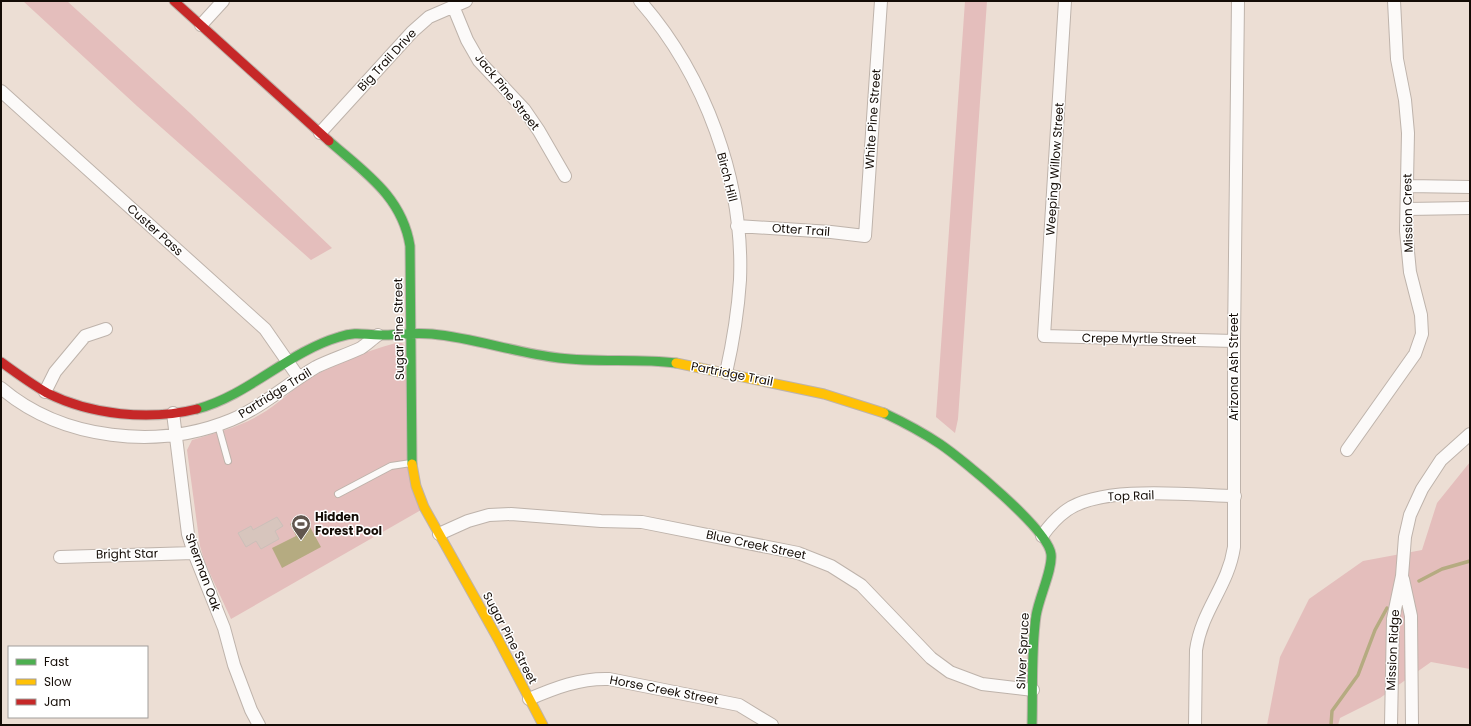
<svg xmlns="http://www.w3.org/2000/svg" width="1471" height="726" viewBox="0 0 1471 726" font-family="Poppins,sans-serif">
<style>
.green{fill:#e4bebc}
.water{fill:#b5ab81}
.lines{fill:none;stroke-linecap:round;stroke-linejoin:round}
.stream{stroke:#b5ab81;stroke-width:3.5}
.building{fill:#d7c5bd;stroke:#cbbfb9}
.lane-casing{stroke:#beb3ab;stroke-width:8}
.street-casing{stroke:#beb3ab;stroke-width:14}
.fast-casing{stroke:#beb3ab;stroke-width:11}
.slow-casing{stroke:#beb3ab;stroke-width:11}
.jam-casing{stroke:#beb3ab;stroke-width:11}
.lane{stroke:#fcfaf9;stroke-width:6}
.street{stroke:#fcfaf9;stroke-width:12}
.fast{stroke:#4caf50;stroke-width:9}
.slow{stroke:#ffc107;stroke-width:9}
.jam{stroke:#c62828;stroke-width:9}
.labels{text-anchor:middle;stroke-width:3;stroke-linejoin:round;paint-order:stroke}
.street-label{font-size:12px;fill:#140c06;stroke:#fff}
.poi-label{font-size:12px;font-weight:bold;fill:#140c06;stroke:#fff;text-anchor:start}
</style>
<rect width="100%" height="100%" fill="#ecded4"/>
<path class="green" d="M 23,1 L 67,1 L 190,113 L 332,248 L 311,260 L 137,106 Z
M 965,1 L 987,1 L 958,419 L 955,433 L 936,417 Z
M 396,343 L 402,343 L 405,346 L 421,510 L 231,619 L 205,563 L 200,546 L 187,450 L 192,440 C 215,433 240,427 261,414 C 277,405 290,391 306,381 C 332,364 366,351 396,343 Z
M 1470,462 L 1470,669 L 1431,662 L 1380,698 L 1340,718 L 1338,725 L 1267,725 L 1280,657 L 1309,599 L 1363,561 L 1422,550 L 1437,503 Z"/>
<path class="water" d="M 304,516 L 321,547 L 282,568 L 272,548 L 296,536 L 290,524 Z"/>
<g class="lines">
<path class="stream" d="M 1419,581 L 1442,569 L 1470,561
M 1331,725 L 1332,711 L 1358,675 L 1375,630 L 1387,608"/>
</g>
<path class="building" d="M 277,517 L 283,526 L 275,531 L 279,539 L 261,549 L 256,541 L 246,547 L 238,533 L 251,526 L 253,530 Z"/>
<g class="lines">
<g class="lane-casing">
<path id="lane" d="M 218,425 L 228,461
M 338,494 L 391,466 L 411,463"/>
</g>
<g class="street-casing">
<path id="street" d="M 640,1 C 705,75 744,181 740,280 C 738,311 733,342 726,373
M 1065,1 L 1044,336 L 1234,341
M 453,6 L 467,40 L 479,61 L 524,109 L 539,131 L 565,176
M 201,25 L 223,1
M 1,91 L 265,329 L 299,378
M 320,133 L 412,32 L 429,17 L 466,1
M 1408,186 L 1470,187
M 1407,209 L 1470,208
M 737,226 L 831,232 L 865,236 L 881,1
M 1,388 C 62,440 158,450 231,420 C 262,407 287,384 316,367 C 330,360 346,355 361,348 C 367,344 372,339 378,335
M 45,392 L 55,372 L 85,336 L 106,329
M 173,413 L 188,534 L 194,553 L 224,628 L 234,665 L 251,710 L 259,725
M 1347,450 L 1415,354 L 1422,334 L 1421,315 L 1410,272 L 1406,231 L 1408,133 L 1405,100 L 1397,59 L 1394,1
M 439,534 L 468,521 L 489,515 L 511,514 L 601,521 L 642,522 L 798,553 L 831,566 L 861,585 L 931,658 L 950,672 L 982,684 L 1033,690
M 1042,536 C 1049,526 1057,517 1067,510 C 1103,485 1191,495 1235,496
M 60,557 L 194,553
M 1403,579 L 1411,616 L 1412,725
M 529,699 C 555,688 580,678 609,679 L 739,705 L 772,725
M 1195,725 L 1196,650 C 1202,609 1228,587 1234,547 L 1234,341 L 1238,1
M 1391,725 L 1393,619 L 1402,576 L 1405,537 L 1410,515 L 1422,489 L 1441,460 L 1470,434"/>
</g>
<g class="fast-casing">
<path id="fast" d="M 329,141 C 364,172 402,196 410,246 L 412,464
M 197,409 C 249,395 288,352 339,337 C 357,331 364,335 380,335 C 398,335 414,332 432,334 C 475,338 516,353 559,358 C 598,363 637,358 676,363
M 884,413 C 903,422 922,432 940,444 C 962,459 1048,529 1051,554 C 1053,569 1039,597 1036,616 C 1031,652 1033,689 1032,725"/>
</g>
<g class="slow-casing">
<path id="slow" d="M 676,363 L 824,394 L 884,413
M 412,464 L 416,486 L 424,507 L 498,639 L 543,725"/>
</g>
<g class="jam-casing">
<path id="jam" d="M 174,1 L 329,141
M 1,362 C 16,373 31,384 47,393 C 91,415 149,421 197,409"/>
</g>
<use href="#lane" class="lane"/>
<use href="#street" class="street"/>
<use href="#fast" class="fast"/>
<use href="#slow" class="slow"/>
<use href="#jam" class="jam"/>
</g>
<defs>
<g id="stadium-pin" transform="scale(1)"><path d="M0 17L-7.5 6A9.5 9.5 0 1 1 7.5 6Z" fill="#60564e" stroke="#fff"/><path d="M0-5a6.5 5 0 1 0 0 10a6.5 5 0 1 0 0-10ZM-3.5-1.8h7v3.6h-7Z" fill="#fff"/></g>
</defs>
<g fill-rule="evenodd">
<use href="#stadium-pin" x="301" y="524"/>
</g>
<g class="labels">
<g class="street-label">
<text transform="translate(387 60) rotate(-47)" y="4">Big Trail Drive</text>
<text transform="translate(507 92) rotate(51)" y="4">Jack Pine Street</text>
<text transform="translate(873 119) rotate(-86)" y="4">White Pine Street</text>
<text transform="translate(1055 169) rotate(-86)" y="4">Weeping Willow Street</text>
<text transform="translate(727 177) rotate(76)" y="4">Birch Hill</text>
<text transform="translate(1408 213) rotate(-91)" y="4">Mission Crest</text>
<text transform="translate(155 230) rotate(42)" y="4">Custer Pass</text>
<text transform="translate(801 230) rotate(4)" y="4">Otter Trail</text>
<text transform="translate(399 329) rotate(-91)" y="4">Sugar Pine Street</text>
<text transform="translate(1139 339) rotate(1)" y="4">Crepe Myrtle Street</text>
<text transform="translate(1234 367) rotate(-90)" y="4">Arizona Ash Street</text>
<text transform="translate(732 374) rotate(11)" y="4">Partridge Trail</text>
<text transform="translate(275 393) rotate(-32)" y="4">Partridge Trail</text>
<text transform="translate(1131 496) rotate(-2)" y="4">Top Rail</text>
<text transform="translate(756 545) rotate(12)" y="4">Blue Creek Street</text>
<text transform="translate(127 554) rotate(-1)" y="4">Bright Star</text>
<text transform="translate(203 572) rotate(70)" y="4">Sherman Oak</text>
<text transform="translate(510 638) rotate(62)" y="4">Sugar Pine Street</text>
<text transform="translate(1393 650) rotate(-87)" y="4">Mission Ridge</text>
<text transform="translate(1023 651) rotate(-87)" y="4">Silver Spruce</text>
<text transform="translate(664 690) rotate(11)" y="4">Horse Creek Street</text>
</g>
<g class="poi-label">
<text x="315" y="521">Hidden<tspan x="315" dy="14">Forest Pool</tspan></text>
</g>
</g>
<rect width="1471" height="726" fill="none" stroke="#140c06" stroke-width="4"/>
<rect x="8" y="646" width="140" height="72" fill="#ffffff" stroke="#a19e9b"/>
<rect x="16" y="659" width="20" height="6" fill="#4caf50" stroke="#a19e9b"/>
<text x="44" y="666" font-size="12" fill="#140c06">Fast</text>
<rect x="16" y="679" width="20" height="6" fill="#ffc107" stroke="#a19e9b"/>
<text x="44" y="686" font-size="12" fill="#140c06">Slow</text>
<rect x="16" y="699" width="20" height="6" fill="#c62828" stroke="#a19e9b"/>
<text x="44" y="706" font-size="12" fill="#140c06">Jam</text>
</svg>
